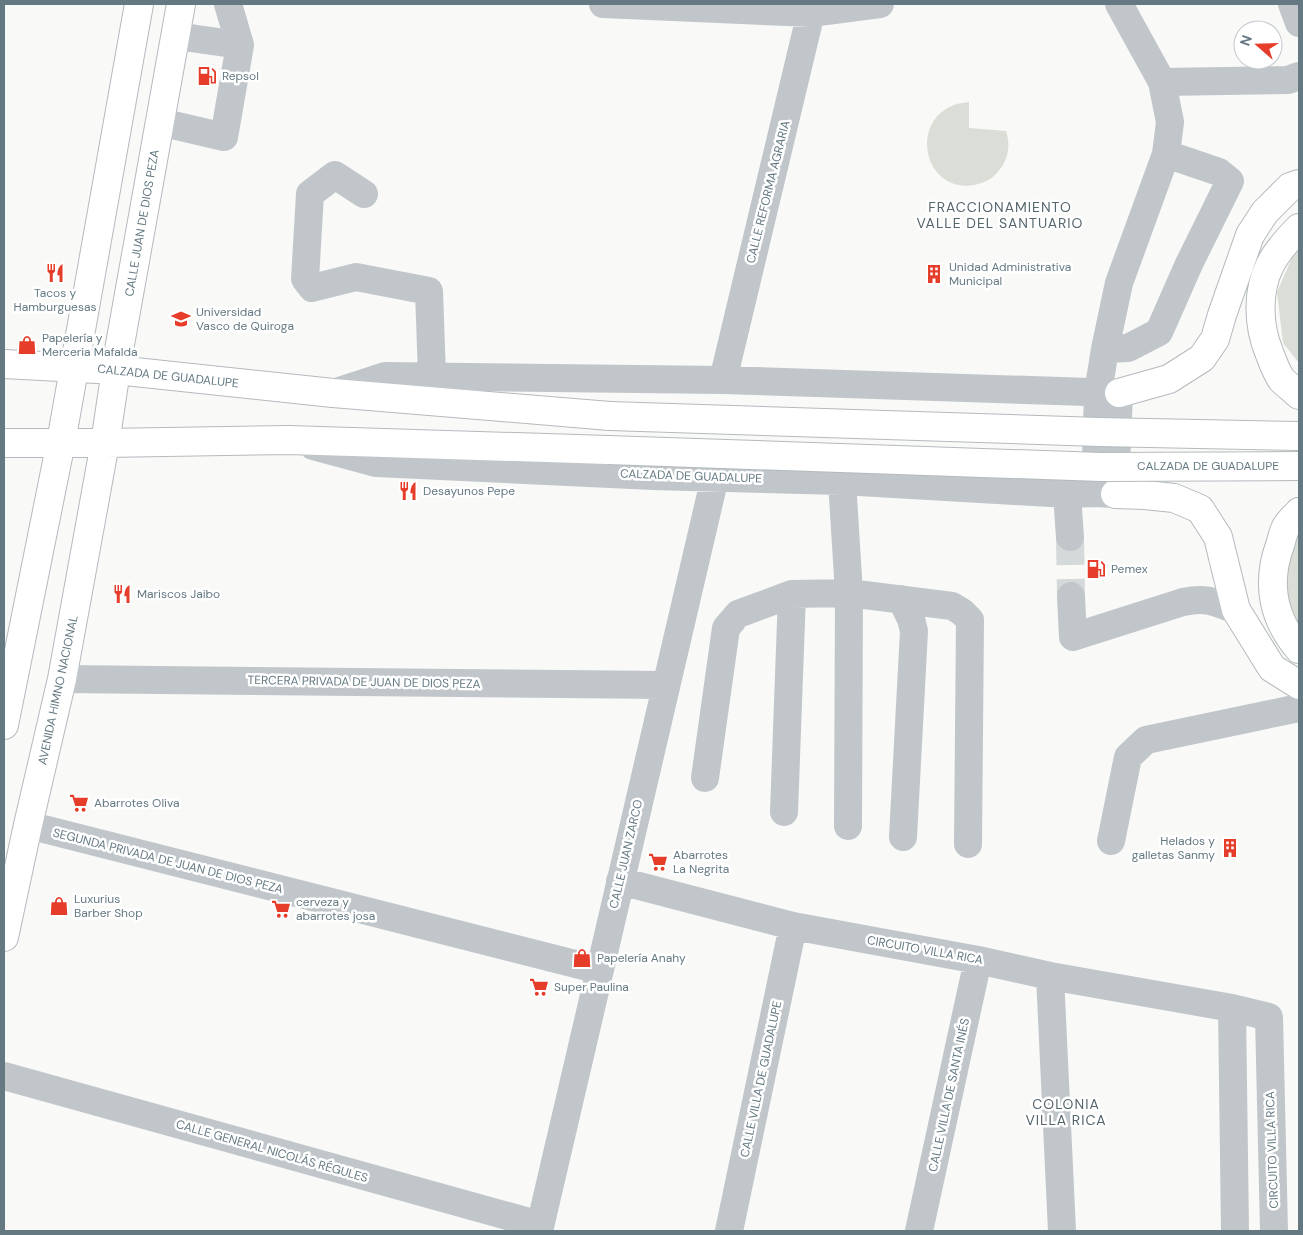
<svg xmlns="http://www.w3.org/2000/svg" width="1303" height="1235" viewBox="0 0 1303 1235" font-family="'DM Sans',sans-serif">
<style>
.green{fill:#daded6}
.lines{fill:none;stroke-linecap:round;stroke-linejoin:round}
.minor-tunnel{stroke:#d4d9da;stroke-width:28;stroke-dasharray:28 14;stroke-linecap:butt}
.major-casing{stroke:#b4babd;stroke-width:30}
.minor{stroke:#c0c6c9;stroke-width:28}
.major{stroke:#fff;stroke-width:28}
.major-bridge-casing{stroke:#b4babd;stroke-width:30;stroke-linecap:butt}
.major-bridge{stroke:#fff;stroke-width:28}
.labels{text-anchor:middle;stroke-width:5;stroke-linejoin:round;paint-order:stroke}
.poi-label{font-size:12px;fill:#647982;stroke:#fff;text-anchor:start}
.street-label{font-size:12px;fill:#647982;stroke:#fff}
.neighbourhood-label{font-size:14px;letter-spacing:1px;fill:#56666d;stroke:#fff}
</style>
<rect width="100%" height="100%" fill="#f9f9f7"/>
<path class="green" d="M 969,102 L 969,128 L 1006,131 C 1011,146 1008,161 997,173 C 991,180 983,183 974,185 C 925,193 908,123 954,105 C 959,103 964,103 969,102 Z
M 1299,248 L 1299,363 L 1283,343 L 1277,292 L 1294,253 Z
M 1299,527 L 1299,630 L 1287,609 L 1286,568 Z"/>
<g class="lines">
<path class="minor-tunnel" d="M 1070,537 L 1071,596"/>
<g class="major-casing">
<path id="major" d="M 1299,228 C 1288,239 1277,251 1270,265 C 1257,291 1258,325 1269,352 C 1272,360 1276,372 1282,380 C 1287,385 1294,390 1299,395
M 4,364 L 116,370 L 333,393 L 610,416
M 1119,393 L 1169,379 L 1202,358 L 1215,339 L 1222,315 L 1250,235 L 1265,212 L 1290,187 L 1299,184
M 4,443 L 105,443 L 289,440 L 608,450
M 1115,494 L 1145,495 L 1174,498 L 1200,509 L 1218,537 L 1236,610 L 1272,668 L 1299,685
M 1299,512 C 1295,517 1289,521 1286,527 C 1283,532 1282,539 1280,545 C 1266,583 1273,619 1299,649
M 4,725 L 61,442 L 139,4
M 4,937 L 28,825 L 62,679 L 105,443 L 119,350 L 181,4"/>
</g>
<path class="minor" d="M 603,4 L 811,13 L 880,4
M 1292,4 L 1299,23
M 176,36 L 240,45
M 1162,82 L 1288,80 L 1299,76
M 160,122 L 224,137 L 240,45 L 228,4
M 364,194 L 335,175 L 310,194 L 305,279 L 312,288 L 356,277 L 429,291 L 432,376
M 1105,349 L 1128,348 L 1159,332 L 1189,264 L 1230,181 L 1219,172 L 1166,154
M 723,380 L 813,4
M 313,446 L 376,463 L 653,476 L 842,481 L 1067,494 L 1095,493 L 1115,494 L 1119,393 L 723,380 L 385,376 L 333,393
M 842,481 L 849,593 L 952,606 L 962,612 L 970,620 L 968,844
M 1095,491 L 1098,393 L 1105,349 L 1119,283 L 1166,154 L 1170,122 L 1162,82 L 1119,4
M 1067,494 L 1070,537
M 1071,596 L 1073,637 L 1183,602 C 1207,597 1215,602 1236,610
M 901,599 L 911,619 L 914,631 L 903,837
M 62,679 L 666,685
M 705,778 L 726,628 L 738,614 L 792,594 L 849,593 L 848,826
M 784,812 L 792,594
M 28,825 L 599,970
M 1111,841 L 1128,757 L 1146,740 L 1299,708
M 620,881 L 793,926 L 978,960 L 1050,976 L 1232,1008 L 1269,1017 L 1274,1231
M 1050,976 L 1062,1231
M 1232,1008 L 1235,1231
M 4,1076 L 540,1225
M 539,1231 L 715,477
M 729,1231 L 793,926
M 919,1231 L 978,960"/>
<use href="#major" class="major"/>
<g class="major-bridge-casing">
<path id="major-bridge" d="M 610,416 L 1099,432 L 1299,436
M 608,450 L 1101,467 L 1299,466"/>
</g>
<use href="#major-bridge" class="major-bridge"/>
</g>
<defs>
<g id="fuel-bare" transform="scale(1.5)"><path d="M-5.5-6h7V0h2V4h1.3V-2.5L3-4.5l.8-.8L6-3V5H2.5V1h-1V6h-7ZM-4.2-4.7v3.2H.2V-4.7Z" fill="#e63c2a" stroke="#fff" stroke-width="2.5" paint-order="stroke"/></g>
<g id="restaurant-bare" transform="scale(1.5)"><path d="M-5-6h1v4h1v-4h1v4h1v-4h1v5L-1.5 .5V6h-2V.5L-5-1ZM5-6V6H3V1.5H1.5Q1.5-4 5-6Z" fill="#e63c2a" stroke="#fff" stroke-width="2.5" paint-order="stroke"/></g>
<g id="building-bare" transform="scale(1.5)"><path d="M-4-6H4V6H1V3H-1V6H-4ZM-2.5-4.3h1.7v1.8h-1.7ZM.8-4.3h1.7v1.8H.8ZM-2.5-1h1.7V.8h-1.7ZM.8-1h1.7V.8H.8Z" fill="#e63c2a" stroke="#fff" stroke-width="2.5" paint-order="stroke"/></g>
<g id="university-bare" transform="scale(1.5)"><path d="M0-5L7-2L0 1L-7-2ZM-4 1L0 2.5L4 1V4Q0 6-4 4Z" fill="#e63c2a" stroke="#fff" stroke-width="2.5" paint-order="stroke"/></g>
<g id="shop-bare" transform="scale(1.5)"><path d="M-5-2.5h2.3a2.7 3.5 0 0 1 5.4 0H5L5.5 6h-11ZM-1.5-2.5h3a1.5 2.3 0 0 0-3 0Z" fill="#e63c2a" stroke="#fff" stroke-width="2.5" paint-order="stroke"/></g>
<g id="supermarket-bare" transform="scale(1.5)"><path d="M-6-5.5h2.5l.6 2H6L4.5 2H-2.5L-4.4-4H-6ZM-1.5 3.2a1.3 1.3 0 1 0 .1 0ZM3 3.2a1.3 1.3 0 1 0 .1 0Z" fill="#e63c2a" stroke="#fff" stroke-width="2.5" paint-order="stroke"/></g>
</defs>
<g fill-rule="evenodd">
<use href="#fuel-bare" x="207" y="76"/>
<use href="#restaurant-bare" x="55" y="273"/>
<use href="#building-bare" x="934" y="274"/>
<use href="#university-bare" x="181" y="319"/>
<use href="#shop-bare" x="27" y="345"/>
<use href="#restaurant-bare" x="408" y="491"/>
<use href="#fuel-bare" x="1096" y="569"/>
<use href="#restaurant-bare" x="122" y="594"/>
<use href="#supermarket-bare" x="79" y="803"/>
<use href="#building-bare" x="1230" y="848"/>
<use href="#supermarket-bare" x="658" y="862"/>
<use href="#shop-bare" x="59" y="906"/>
<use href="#supermarket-bare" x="281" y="909"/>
<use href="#shop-bare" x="582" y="958"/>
<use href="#supermarket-bare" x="539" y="987"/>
</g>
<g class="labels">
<g class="poi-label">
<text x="222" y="80">Repsol</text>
<text x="949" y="271">Unidad Administrativa<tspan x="949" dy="14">Municipal</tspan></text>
<text x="55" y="297" text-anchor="middle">Tacos y<tspan x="55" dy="14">Hamburguesas</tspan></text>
<text x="196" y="316">Universidad<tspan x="196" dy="14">Vasco de Quiroga</tspan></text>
<text x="42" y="342">Papelería y<tspan x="42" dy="14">Merceria Mafalda</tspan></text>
<text x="423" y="495">Desayunos Pepe</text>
<text x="1111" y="573">Pemex</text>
<text x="137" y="598">Mariscos Jaibo</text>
<text x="94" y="807">Abarrotes Oliva</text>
<text x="1215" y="845" text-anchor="end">Helados y<tspan x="1215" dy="14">galletas Sanmy</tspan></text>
<text x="673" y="859">Abarrotes<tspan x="673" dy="14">La Negrita</tspan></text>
<text x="74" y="903">Luxurius<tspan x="74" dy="14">Barber Shop</tspan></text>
<text x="296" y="906">cerveza y<tspan x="296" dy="14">abarrotes josa</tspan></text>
<text x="597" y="962">Papelería Anahy</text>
<text x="554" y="991">Super Paulina</text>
</g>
<g class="street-label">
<text transform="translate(768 192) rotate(-76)" y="4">CALLE REFORMA AGRARIA</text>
<text transform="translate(142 223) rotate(-80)" y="4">CALLE JUAN DE DIOS PEZA</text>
<text transform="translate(168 376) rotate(6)" y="4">CALZADA DE GUADALUPE</text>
<text x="1208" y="470">CALZADA DE GUADALUPE</text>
<text transform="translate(691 476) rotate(2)" y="4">CALZADA DE GUADALUPE</text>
<text transform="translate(364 682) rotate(1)" y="4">TERCERA PRIVADA DE JUAN DE DIOS PEZA</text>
<text transform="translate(58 690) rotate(-78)" y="4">AVENIDA HIMNO NACIONAL</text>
<text transform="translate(626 854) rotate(-77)" y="4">CALLE JUAN ZARCO</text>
<text transform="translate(168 861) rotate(14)" y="4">SEGUNDA PRIVADA DE JUAN DE DIOS PEZA</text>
<text transform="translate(925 950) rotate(10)" y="4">CIRCUITO VILLA RICA</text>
<text transform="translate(761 1079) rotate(-78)" y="4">CALLE VILLA DE GUADALUPE</text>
<text transform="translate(949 1095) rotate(-78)" y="4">CALLE VILLA DE SANTA INÉS</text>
<text transform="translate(1272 1150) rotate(-92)" y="4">CIRCUITO VILLA RICA</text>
<text transform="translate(272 1151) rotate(16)" y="4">CALLE GENERAL NICOLÁS RÉGULES</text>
</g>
<g class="neighbourhood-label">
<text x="1000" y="212">FRACCIONAMIENTO<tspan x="1000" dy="16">VALLE DEL SANTUARIO</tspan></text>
<text x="1066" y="1109">COLONIA<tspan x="1066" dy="16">VILLA RICA</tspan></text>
</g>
</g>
<rect width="1303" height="1235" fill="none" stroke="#647982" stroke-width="10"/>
<g transform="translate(1258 45) rotate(290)"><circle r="24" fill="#ffffff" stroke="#c1c9cd"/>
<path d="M0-4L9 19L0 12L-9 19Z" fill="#e63c2a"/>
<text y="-8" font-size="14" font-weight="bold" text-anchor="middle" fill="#647982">N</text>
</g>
</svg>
